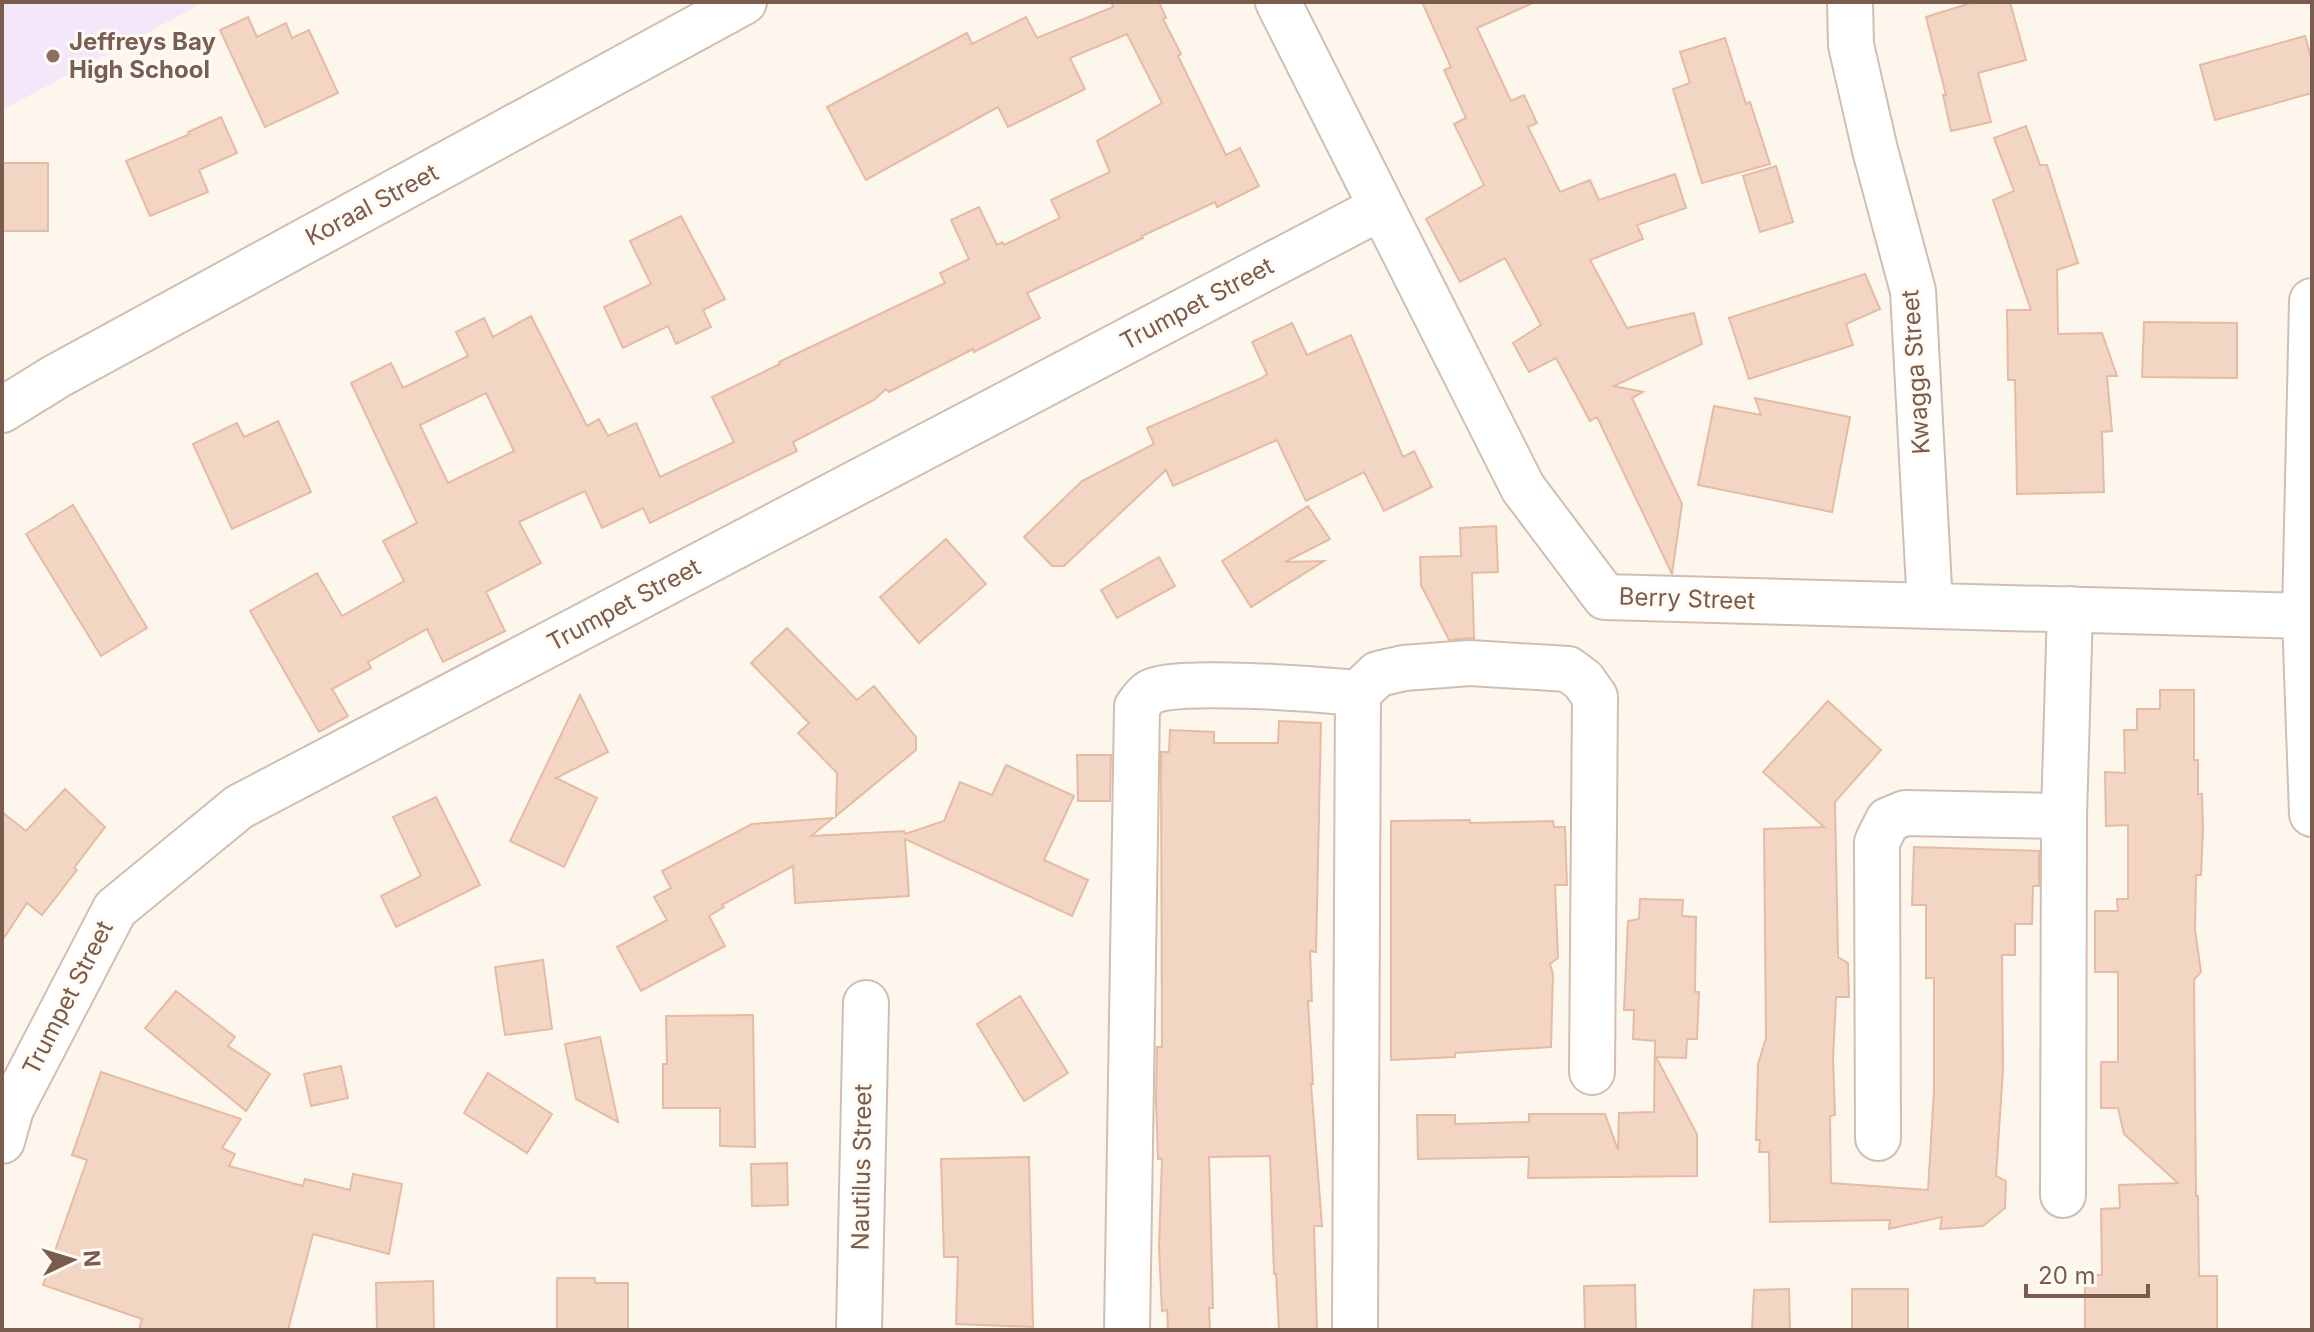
<svg xmlns="http://www.w3.org/2000/svg" width="2314" height="1332" viewBox="0 0 2314 1332" font-family="Inter,sans-serif">
<style>
.education{fill:#f3e8fa}
.building{fill:#f3d5c3;stroke:#e6bba3;stroke-width:2;fill-rule:evenodd}
.lines{fill:none;stroke-linecap:round;stroke-linejoin:round}
.minor-casing{stroke:#d1beb0;stroke-width:48}
.minor{stroke:#fff;stroke-width:44}
.education-dot{fill:#8d6e63;stroke:#fffaf3;stroke-width:3}
.labels{text-anchor:middle;stroke-width:6;stroke-linejoin:round;paint-order:stroke}
.education-label{font-size:24px;font-weight:bold;fill:#785e54;stroke:#fffaf3;text-anchor:start}
.street-label{font-size:24px;fill:#7a5c4d;stroke:#fffaf3}
</style>
<rect width="100%" height="100%" fill="#fdf6ec"/>
<path class="education" d="M 2,2 L 205,2 L 2,110 Z"/>
<path class="building" d="M 1111,2 L 1159,2 L 1166,18 L 1163,19 L 1181,54 L 1178,56 L 1226,155 L 1240,148 L 1259,186 L 1217,207 L 1215,202 L 1142,236 L 1143,238 L 1027,293 L 1040,318 L 974,352 L 973,349 L 889,392 L 886,389 L 874,400 L 793,442 L 797,451 L 650,523 L 643,508 L 602,528 L 585,491 L 519,522 L 541,563 L 486,592 L 505,631 L 443,662 L 427,629 L 368,662 L 371,668 L 332,689 L 348,716 L 319,732 L 250,611 L 317,573 L 342,616 L 404,581 L 383,541 L 417,523 L 351,383 L 391,363 L 403,388 L 468,356 L 456,332 L 484,318 L 493,337 L 531,316 L 587,426 L 599,419 L 608,436 L 636,423 L 660,477 L 734,442 L 712,397 L 780,364 L 779,362 L 945,283 L 940,273 L 969,259 L 951,220 L 979,207 L 997,245 L 1002,242 L 1004,245 L 1060,218 L 1051,200 L 1110,172 L 1097,141 L 1162,103 L 1127,34 L 1070,58 L 1085,89 L 1008,127 L 998,107 L 866,180 L 827,107 L 967,33 L 972,44 L 1026,17 L 1037,38 L 1113,7 ZM 486,393 L 514,451 L 448,483 L 420,425 Z
M 1422,2 L 1535,2 L 1477,28 L 1511,101 L 1524,95 L 1537,123 L 1528,127 L 1560,192 L 1590,180 L 1599,200 L 1675,174 L 1686,208 L 1637,225 L 1643,239 L 1590,260 L 1627,328 L 1694,313 L 1702,344 L 1614,386 L 1643,392 L 1632,398 L 1682,504 L 1672,574 L 1597,417 L 1590,421 L 1556,358 L 1529,372 L 1513,343 L 1541,325 L 1505,258 L 1460,282 L 1426,219 L 1484,185 L 1454,124 L 1466,118 L 1444,70 L 1451,67 Z
M 1974,2 L 2010,2 L 2026,60 L 1978,73 L 1991,122 L 1951,131 L 1943,95 L 1946,95 L 1926,17 Z
M 248,17 L 257,37 L 286,23 L 292,38 L 309,30 L 338,93 L 265,127 L 220,30 Z
M 2305,36 L 2312,61 L 2312,93 L 2215,120 L 2200,65 Z
M 1725,38 L 1746,104 L 1750,102 L 1770,164 L 1702,183 L 1673,89 L 1690,83 L 1680,52 Z
M 221,117 L 237,153 L 199,170 L 208,192 L 150,216 L 126,161 L 190,134 L 188,132 Z
M 2026,126 L 2040,165 L 2047,165 L 2078,263 L 2057,270 L 2058,334 L 2102,333 L 2117,376 L 2107,376 L 2112,431 L 2102,432 L 2104,492 L 2017,494 L 2015,380 L 2008,380 L 2007,310 L 2031,310 L 1993,200 L 2014,191 L 1994,138 Z
M 2,163 L 48,163 L 48,231 L 2,231 Z
M 1776,166 L 1793,222 L 1760,232 L 1743,176 Z
M 681,216 L 725,299 L 703,310 L 711,327 L 676,344 L 668,326 L 623,348 L 604,307 L 651,284 L 630,241 Z
M 1865,274 L 1880,309 L 1846,324 L 1853,345 L 1749,379 L 1729,318 Z
M 2144,322 L 2237,323 L 2237,378 L 2142,377 Z
M 1292,323 L 1307,355 L 1351,335 L 1403,457 L 1414,451 L 1432,487 L 1384,511 L 1364,472 L 1306,501 L 1277,440 L 1173,486 L 1166,470 L 1064,566 L 1052,566 L 1024,537 L 1082,481 L 1154,444 L 1147,428 L 1262,378 L 1267,374 L 1252,342 Z
M 1755,398 L 1850,417 L 1832,512 L 1698,485 L 1714,406 L 1761,415 Z
M 278,421 L 311,492 L 232,529 L 193,444 L 237,423 L 244,437 Z
M 73,505 L 147,628 L 101,656 L 26,534 Z
M 1308,506 L 1330,539 L 1285,562 L 1324,561 L 1251,607 L 1222,561 Z
M 1496,526 L 1498,572 L 1472,573 L 1474,638 L 1449,640 L 1421,585 L 1420,557 L 1461,556 L 1460,528 Z
M 946,539 L 986,584 L 919,643 L 880,597 Z
M 1159,557 L 1175,586 L 1117,618 L 1101,590 Z
M 787,628 L 857,700 L 874,686 L 916,737 L 916,750 L 836,816 L 837,773 L 798,733 L 809,723 L 751,663 Z
M 2160,690 L 2194,690 L 2194,760 L 2198,760 L 2198,794 L 2202,794 L 2203,830 L 2201,875 L 2196,875 L 2195,930 L 2201,972 L 2194,980 L 2196,1196 L 2198,1196 L 2199,1276 L 2217,1276 L 2217,1330 L 2085,1330 L 2085,1275 L 2102,1275 L 2101,1209 L 2120,1208 L 2119,1185 L 2178,1183 L 2124,1134 L 2118,1108 L 2101,1108 L 2101,1062 L 2118,1062 L 2118,972 L 2095,972 L 2095,911 L 2118,911 L 2117,899 L 2128,899 L 2128,825 L 2106,826 L 2105,772 L 2125,773 L 2124,730 L 2137,730 L 2137,709 L 2160,709 Z
M 580,695 L 608,752 L 556,778 L 597,798 L 564,867 L 510,841 Z
M 1828,701 L 1881,750 L 1835,802 L 1838,957 L 1848,963 L 1849,997 L 1836,997 L 1833,1059 L 1835,1115 L 1830,1116 L 1831,1183 L 1928,1190 L 1934,1091 L 1934,978 L 1926,978 L 1926,905 L 1912,905 L 1914,847 L 2039,851 L 2039,886 L 2033,886 L 2032,924 L 2015,924 L 2015,955 L 2002,955 L 2003,1069 L 1996,1176 L 2006,1181 L 2005,1208 L 1983,1226 L 1940,1229 L 1942,1217 L 1889,1229 L 1890,1220 L 1770,1222 L 1769,1152 L 1759,1152 L 1760,1140 L 1756,1140 L 1758,1064 L 1766,1038 L 1764,829 L 1824,827 L 1763,772 Z
M 1279,721 L 1321,723 L 1316,952 L 1310,951 L 1312,1001 L 1308,1001 L 1313,1084 L 1311,1084 L 1322,1226 L 1314,1226 L 1317,1330 L 1279,1330 L 1276,1274 L 1274,1274 L 1270,1156 L 1209,1157 L 1213,1308 L 1209,1308 L 1210,1330 L 1168,1330 L 1167,1310 L 1162,1311 L 1159,1247 L 1162,1159 L 1158,1159 L 1156,1100 L 1157,1047 L 1162,1047 L 1161,752 L 1169,752 L 1170,730 L 1214,732 L 1214,743 L 1278,743 Z
M 1077,755 L 1111,755 L 1110,801 L 1078,801 Z
M 1006,765 L 1074,796 L 1044,860 L 1088,880 L 1072,916 L 905,839 L 909,896 L 795,903 L 793,866 L 722,905 L 724,907 L 709,916 L 725,946 L 641,991 L 617,947 L 667,920 L 654,897 L 671,888 L 662,871 L 752,824 L 833,818 L 811,836 L 904,831 L 905,834 L 944,821 L 960,782 L 992,795 Z
M 65,789 L 105,827 L 74,868 L 77,870 L 42,915 L 27,903 L 2,941 L 2,812 L 26,831 Z
M 436,797 L 480,885 L 396,927 L 381,896 L 421,876 L 393,817 Z
M 1470,820 L 1470,823 L 1553,821 L 1554,827 L 1565,827 L 1567,885 L 1555,885 L 1558,958 L 1550,964 L 1553,974 L 1551,1047 L 1455,1053 L 1455,1057 L 1391,1060 L 1391,821 Z
M 1640,899 L 1683,900 L 1682,916 L 1696,917 L 1695,992 L 1699,992 L 1697,1039 L 1687,1039 L 1686,1058 L 1656,1057 L 1697,1134 L 1697,1176 L 1528,1178 L 1529,1157 L 1418,1159 L 1417,1115 L 1455,1115 L 1455,1124 L 1529,1122 L 1529,1114 L 1605,1114 L 1618,1150 L 1619,1113 L 1654,1112 L 1655,1041 L 1633,1039 L 1634,1010 L 1624,1010 L 1628,921 L 1639,919 Z
M 543,960 L 552,1029 L 505,1035 L 495,967 Z
M 176,991 L 235,1037 L 228,1046 L 270,1074 L 246,1111 L 145,1028 Z
M 1020,996 L 1068,1073 L 1024,1101 L 977,1024 Z
M 753,1015 L 755,1147 L 720,1146 L 720,1108 L 663,1108 L 663,1064 L 667,1064 L 666,1016 Z
M 600,1037 L 618,1122 L 576,1099 L 565,1044 Z
M 341,1066 L 348,1098 L 311,1106 L 304,1074 Z
M 101,1072 L 241,1119 L 222,1148 L 235,1154 L 229,1166 L 303,1186 L 305,1179 L 350,1190 L 353,1174 L 402,1184 L 389,1254 L 313,1234 L 288,1330 L 139,1330 L 142,1319 L 43,1285 L 87,1160 L 72,1155 Z
M 488,1073 L 552,1114 L 527,1153 L 464,1113 Z
M 1029,1157 L 1033,1327 L 956,1324 L 958,1257 L 944,1257 L 941,1159 Z
M 787,1163 L 788,1205 L 752,1206 L 751,1164 Z
M 557,1278 L 595,1278 L 595,1283 L 628,1283 L 628,1330 L 557,1330 Z
M 433,1281 L 434,1330 L 377,1330 L 376,1283 Z
M 1635,1285 L 1636,1330 L 1585,1330 L 1584,1286 Z
M 1789,1289 L 1790,1330 L 1752,1330 L 1754,1290 Z
M 1852,1289 L 1908,1289 L 1908,1330 L 1852,1330 Z"/>
<g class="lines">
<g class="minor-casing">
<path id="minor" d="M 1278,2 L 1523,488 L 1605,597 L 2305,616
M 1850,2 L 1851,45 L 1875,150 L 1913,291 L 1930,606
M 2312,301 L 2305,616 L 2312,814
M 2,410 L 57,376 L 744,2
M 1878,1138 L 1877,842 L 1888,820 L 1905,813 L 2064,816
M 2,1141 L 11,1109 L 115,909 L 239,807 L 1380,208
M 2063,1195 L 2064,816 L 2070,609
M 859,1330 L 866,1003
M 1127,1330 L 1137,707 C 1140,703 1144,696 1149,693 C 1169,677 1326,690 1358,693
M 1355,1330 L 1358,693 L 1378,674 L 1404,668 L 1470,663 L 1568,669 L 1583,680 L 1595,697 L 1592,1072"/>
</g>
<use href="#minor" class="minor"/>
</g>
<circle class="education-dot" cx="53" cy="56" r="8"/>
<g class="labels">
<g class="education-label">
<text x="69" y="50">Jeffreys Bay<tspan x="69" dy="28">High School</tspan></text>
</g>
<g class="street-label">
<text transform="translate(372 205) rotate(-28)" y="8">Koraal Street</text>
<text transform="translate(1197 304) rotate(-28)" y="8">Trumpet Street</text>
<text transform="translate(1916 372) rotate(-94)" y="8">Kwagga Street</text>
<text transform="translate(1687 599) rotate(2)" y="8">Berry Street</text>
<text transform="translate(624 605) rotate(-28)" y="8">Trumpet Street</text>
<text transform="translate(68 998) rotate(-63)" y="8">Trumpet Street</text>
<text transform="translate(862 1167) rotate(-89)" y="8">Nautilus Street</text>
</g>
</g>
<rect width="2314" height="1332" fill="none" stroke="#7a5c4d" stroke-width="8"/>
<g transform="translate(72 1260) rotate(86)" stroke="#fffaf3" stroke-width="6" paint-order="stroke">
<path d="M0-6L14 30L0 20L-14 30Z" fill="#7a5c4d"/>
<text y="-12" font-size="22" font-weight="bold" text-anchor="middle" fill="#7a5c4d">N</text>
</g>
<path d="M2026 1284v12h122v-12" fill="none" stroke="#7a5c4d" stroke-width="4"/>
<text x="2038" y="1284" font-size="24" fill="#7a5c4d" stroke="#fffaf3" stroke-width="6" paint-order="stroke">20 m</text>
</svg>
